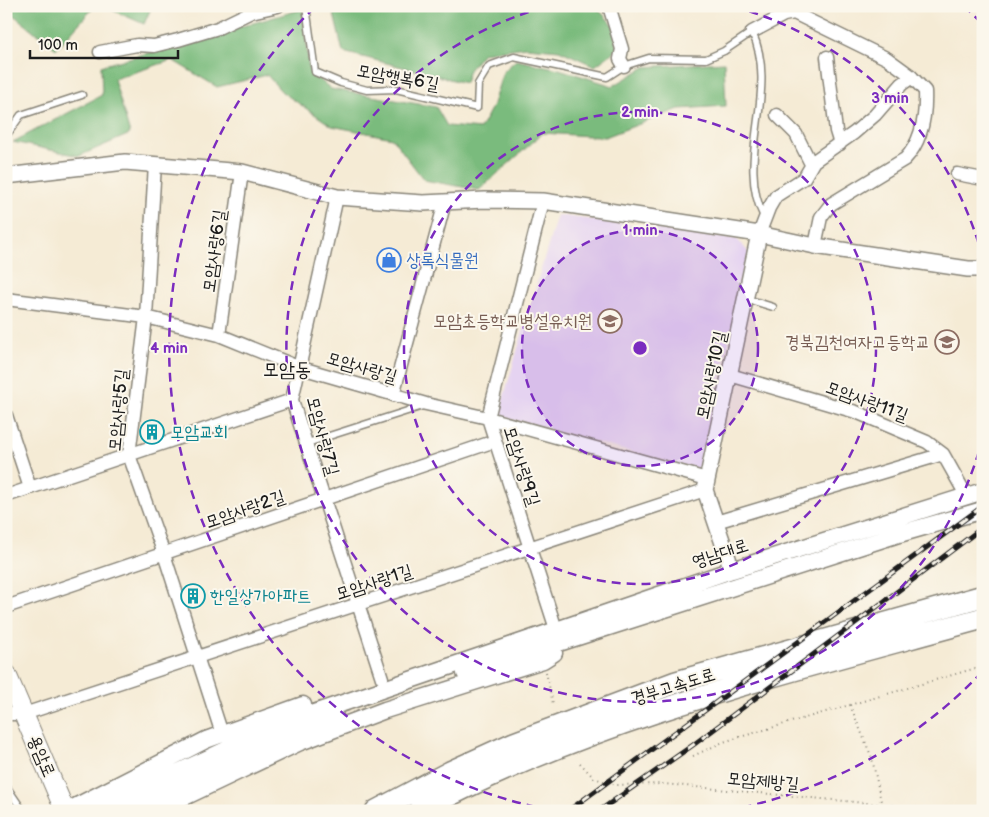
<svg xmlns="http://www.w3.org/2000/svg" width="989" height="817" viewBox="0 0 989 817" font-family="'Balsamiq Sans','Poor Story',sans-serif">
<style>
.built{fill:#e5d3f1}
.forest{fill:#7abb7d;stroke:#4b6c4c}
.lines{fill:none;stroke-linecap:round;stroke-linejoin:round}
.service-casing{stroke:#888478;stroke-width:9}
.minor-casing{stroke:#888478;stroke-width:15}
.tertiary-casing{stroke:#888478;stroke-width:18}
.secondary-casing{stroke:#888478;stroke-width:19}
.primary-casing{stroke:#888478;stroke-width:21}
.motorway-casing{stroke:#888478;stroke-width:24}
.path{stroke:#888478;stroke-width:2;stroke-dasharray:1 4;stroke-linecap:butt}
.service{stroke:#fff;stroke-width:6}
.minor{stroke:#fff;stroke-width:12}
.tertiary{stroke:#fff;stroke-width:15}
.secondary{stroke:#fff;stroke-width:16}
.primary{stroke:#fff;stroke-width:19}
.motorway{stroke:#fff;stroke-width:21}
.rail-casing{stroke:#1c1c1c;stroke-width:5}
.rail{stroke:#fbf7ec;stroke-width:3;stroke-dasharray:9;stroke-linecap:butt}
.ring{fill:none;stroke:#7b2cbf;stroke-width:2.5;stroke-dasharray:9 6}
.labels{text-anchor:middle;stroke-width:4;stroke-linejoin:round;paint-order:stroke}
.street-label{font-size:18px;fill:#1c1c1c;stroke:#fbf7ec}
.shop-label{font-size:18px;fill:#366cbe;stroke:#fbf7ec;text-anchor:start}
.education-label{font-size:18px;fill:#785e54;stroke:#fbf7ec;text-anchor:end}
.culture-label{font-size:18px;fill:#0d838f;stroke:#fbf7ec;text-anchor:start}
.quarter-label{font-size:20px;fill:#1c1c1c;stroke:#fbf7ec}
.centre{fill:#7b2cbf;stroke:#fbf7ec;stroke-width:2.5}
.ring-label{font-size:15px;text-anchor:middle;font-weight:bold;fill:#7b2cbf;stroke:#fbf7ec;stroke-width:4;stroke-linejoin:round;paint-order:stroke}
</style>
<rect width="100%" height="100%" fill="#fbf7ec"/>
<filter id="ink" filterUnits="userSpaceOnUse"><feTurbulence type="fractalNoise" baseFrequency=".02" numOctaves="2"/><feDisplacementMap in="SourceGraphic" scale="10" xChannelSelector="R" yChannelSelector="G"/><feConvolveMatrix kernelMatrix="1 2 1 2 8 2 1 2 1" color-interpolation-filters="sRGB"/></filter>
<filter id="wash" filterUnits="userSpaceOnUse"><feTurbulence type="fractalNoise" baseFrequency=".0096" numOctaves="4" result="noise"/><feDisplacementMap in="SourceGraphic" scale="20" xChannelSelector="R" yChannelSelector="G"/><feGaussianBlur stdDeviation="1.12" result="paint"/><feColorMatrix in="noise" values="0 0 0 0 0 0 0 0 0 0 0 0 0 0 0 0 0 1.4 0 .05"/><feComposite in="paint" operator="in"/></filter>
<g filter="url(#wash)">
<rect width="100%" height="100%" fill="#f5ebd5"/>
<path class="built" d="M 557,215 L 737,239 L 750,254 L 698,470 L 498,416 Z"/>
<path class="forest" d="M 6,6 L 95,6 L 56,49 L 6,9 Z
M 103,6 L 152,6 L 144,24 Z
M 332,6 L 595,6 L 613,25 L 618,49 L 595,66 L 559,50 L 526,47 L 483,53 L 469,70 L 465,83 L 343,52 Z
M 303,9 L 309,71 L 331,89 L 436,107 L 447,126 L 480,129 L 492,107 L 503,72 L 516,60 L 559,69 L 613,86 L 645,67 L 724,62 L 726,106 L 679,109 L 605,137 L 543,133 L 479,190 L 424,180 L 392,138 L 332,126 L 282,92 L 267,75 L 217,87 L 172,60 L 114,79 L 130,134 L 79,156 L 13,142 L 102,95 L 101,66 Z"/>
</g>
<g filter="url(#ink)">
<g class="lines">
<g class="service-casing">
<path id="service" d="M 306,6 L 315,72 L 341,83 L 367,90 L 396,89 L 477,108 L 478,84 L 489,66 L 514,57 L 607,77 L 624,66 L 649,58 L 706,59 L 724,51 L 752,32 C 780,91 734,159 764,217
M 6,136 L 21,115 L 82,95
M 747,299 L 773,307
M 304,444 L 423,406
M 6,786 L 23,811"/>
</g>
<g class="minor-casing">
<path id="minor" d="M 609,6 L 622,49 L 620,59 L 624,66
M 752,32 L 784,15 L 794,13 L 888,59 L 910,75 L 925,91 C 926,115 922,141 905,159 L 831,204 L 821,217 L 815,246
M 100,52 L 137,45 L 154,46 L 178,40 L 218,28 L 251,12 L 278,6
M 827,57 L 836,131 L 840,144
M 777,115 L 796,134 L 811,164
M 155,164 L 146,317 L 129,455 L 164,554 L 222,734
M 957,174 L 983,179
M 337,197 L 292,400 L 382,678
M 543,201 L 488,418 L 554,623
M 759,234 L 769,208 L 776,196 L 804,178 L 814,161 L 854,133 L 875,115 L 902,84 L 912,77
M 6,299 L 146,317 L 219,335 L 298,367 L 426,404 L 488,418 L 707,479
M 219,335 L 242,172
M 730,375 L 856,412 L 927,442 L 943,454 L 966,495
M 393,395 L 445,202
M 6,415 L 30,488
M 6,496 L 292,400
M 716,522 L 943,454
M 6,607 L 495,441
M 6,714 L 24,714 L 705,490"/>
</g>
<g class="tertiary-casing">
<path id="tertiary" d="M 6,176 L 125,162 L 242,172 L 337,197 L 423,203 L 485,200 L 543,201 L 759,234 L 815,246 L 968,269 L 983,269
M 732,570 L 705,490 L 759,234"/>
</g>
<g class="secondary-casing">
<path id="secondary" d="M 465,673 L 899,534 L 983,510
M 67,811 L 206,740 L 303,705
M 95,811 L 245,741 L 305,716 L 732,570 L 983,491
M 124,811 L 249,753 L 335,717
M 155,811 L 300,742 L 385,710 L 543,660 L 554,653"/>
</g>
<g class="primary-casing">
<path id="primary" d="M 6,673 L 65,811"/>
</g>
<g class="motorway-casing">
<path id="motorway" d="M 376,811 L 450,772 L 514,743 L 676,682 L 983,596
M 419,811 C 595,717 792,671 983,618"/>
</g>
<path class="path" d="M 546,672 L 553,704
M 850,705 L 872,758 L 883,811
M 693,756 L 723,742 L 983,666
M 580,763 L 594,778 L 616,785 L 664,784 L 950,811"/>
<use href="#service" class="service"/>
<use href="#minor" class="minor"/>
<use href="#tertiary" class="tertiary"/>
<use href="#secondary" class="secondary"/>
<use href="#primary" class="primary"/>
<use href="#motorway" class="motorway"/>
<g class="rail-casing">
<path id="rail" d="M 568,811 L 983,506
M 599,811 L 693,745 L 983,527"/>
</g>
<use href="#rail" class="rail"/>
</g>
</g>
<circle cx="640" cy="348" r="118" fill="#7b2cbf" fill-opacity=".12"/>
<g class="ring">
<circle cx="640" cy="348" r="118"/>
<circle cx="640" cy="348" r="236"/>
<path d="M983 437A354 354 0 1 1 545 7M735 7A354 354 0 0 1 983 259"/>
<path d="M982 672A471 471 0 0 1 730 810M550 810A471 471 0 0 1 316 6M964 6A471 471 0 0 1 982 24"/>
</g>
<defs>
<g id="shop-ring" transform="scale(1.25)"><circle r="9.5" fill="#fbf7ec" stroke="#3f7fe0" stroke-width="1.5"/><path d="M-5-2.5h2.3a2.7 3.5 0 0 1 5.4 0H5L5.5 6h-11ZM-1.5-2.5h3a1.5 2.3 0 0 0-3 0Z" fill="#3f7fe0"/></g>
<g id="school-ring" transform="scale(1.25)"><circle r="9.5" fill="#fbf7ec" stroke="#8d6e63" stroke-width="1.5"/><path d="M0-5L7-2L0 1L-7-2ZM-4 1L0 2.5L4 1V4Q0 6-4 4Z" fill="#8d6e63"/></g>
<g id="building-ring" transform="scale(1.25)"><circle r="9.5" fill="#fbf7ec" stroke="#0f9aa8" stroke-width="1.5"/><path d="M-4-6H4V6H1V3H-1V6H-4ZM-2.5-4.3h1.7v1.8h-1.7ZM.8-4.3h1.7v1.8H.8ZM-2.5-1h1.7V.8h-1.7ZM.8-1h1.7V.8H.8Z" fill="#0f9aa8"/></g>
</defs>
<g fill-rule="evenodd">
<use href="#shop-ring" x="389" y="260"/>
<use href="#school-ring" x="610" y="321"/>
<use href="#school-ring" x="947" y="342"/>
<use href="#building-ring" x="152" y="432"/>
<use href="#building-ring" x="193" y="596"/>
</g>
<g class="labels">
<g class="street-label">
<text transform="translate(398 77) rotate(10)" y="6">모암행복6길</text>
<text transform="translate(214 251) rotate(-82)" y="6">모암사랑6길</text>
<text transform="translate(362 367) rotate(16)" y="6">모암사랑길</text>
<text transform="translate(711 375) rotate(-78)" y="6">모암사랑10길</text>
<text transform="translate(867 401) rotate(20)" y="6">모암사랑11길</text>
<text transform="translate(118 410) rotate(-85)" y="6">모암사랑5길</text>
<text transform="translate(323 436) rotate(75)" y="6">모암사랑7길</text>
<text transform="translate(522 466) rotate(72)" y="6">모암사랑9길</text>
<text transform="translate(245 509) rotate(-19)" y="6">모암사랑2길</text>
<text transform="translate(720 553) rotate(-18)" y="6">영남대로</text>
<text transform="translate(374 582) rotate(-18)" y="6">모암사랑1길</text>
<text transform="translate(673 686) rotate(-17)" y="6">경부고속도로</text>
<text transform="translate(42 756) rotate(67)" y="6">용암로</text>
<text transform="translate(763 781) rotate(5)" y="6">모암제방길</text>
</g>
<g class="shop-label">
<text x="406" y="266">상록식물원</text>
</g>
<g class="education-label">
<text x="592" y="327">모암초등학교병설유치원</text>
<text x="930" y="348">경북김천여자고등학교</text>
</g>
<g class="culture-label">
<text x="170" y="438">모암교회</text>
<text x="210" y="602">한일상가아파트</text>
</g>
<g class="quarter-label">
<text x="287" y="376">모암동</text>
</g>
</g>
<circle cx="640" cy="348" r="8" class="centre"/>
<g class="ring-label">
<text x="890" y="103">3 min</text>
<text x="640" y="117">2 min</text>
<text x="640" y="235">1 min</text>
<text x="169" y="353">4 min</text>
</g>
<rect width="989" height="817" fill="none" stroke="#fbf7ec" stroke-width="25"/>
<path d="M30 50v8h148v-8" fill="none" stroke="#1c1c1c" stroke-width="2.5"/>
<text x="38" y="50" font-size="15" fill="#1c1c1c" stroke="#fbf7ec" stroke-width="4" paint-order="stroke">100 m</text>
</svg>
